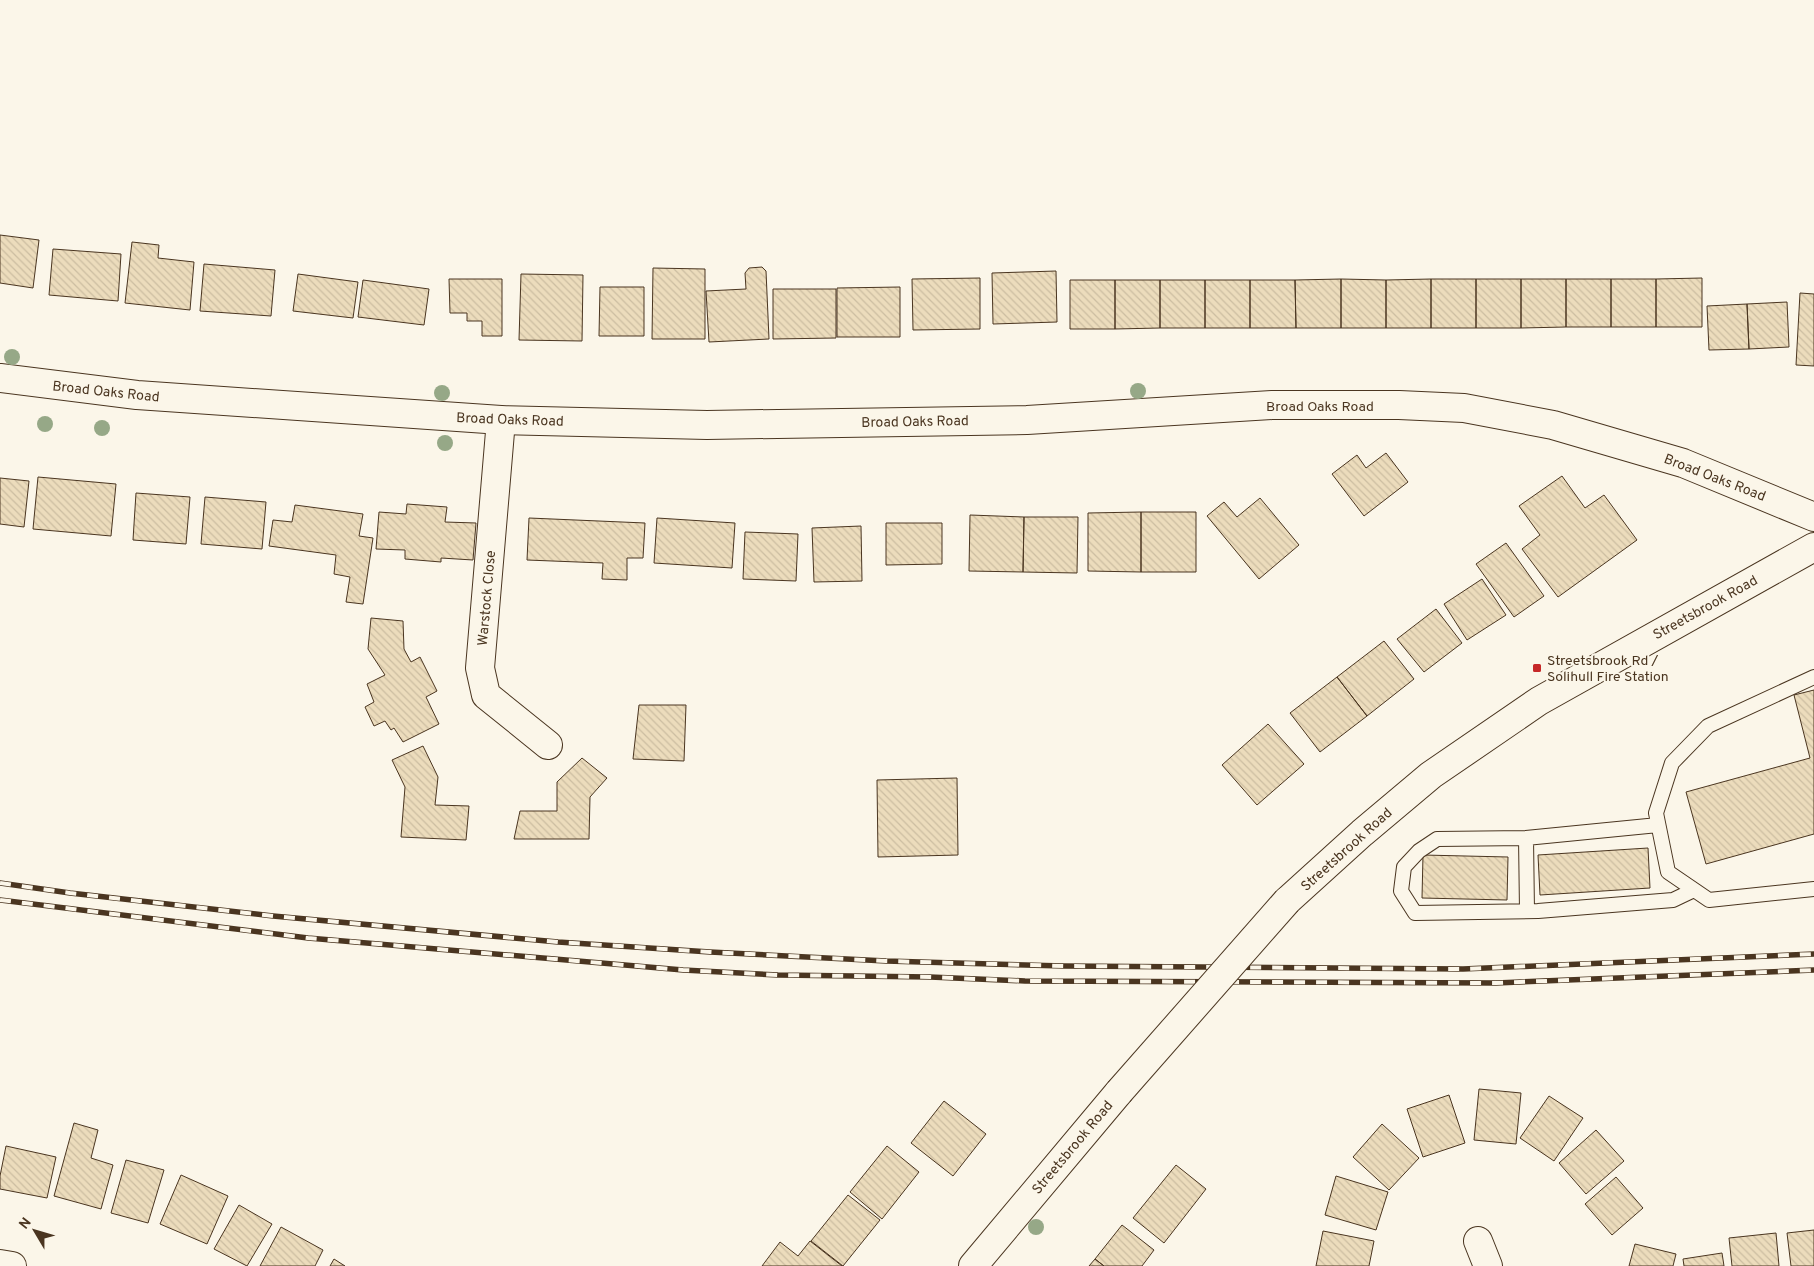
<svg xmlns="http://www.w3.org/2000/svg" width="1814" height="1266" viewBox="0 0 1814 1266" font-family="Overpass,sans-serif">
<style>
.building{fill:url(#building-back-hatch);stroke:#4a3520}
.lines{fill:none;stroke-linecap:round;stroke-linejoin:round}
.lane-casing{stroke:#4a3520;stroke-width:16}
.street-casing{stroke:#4a3520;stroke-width:30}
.secondary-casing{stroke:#4a3520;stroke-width:30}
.lane{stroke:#fbf6e9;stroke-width:14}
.street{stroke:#fbf6e9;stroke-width:28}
.secondary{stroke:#fbf6e9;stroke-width:28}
.rail-casing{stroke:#4a3520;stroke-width:5.5}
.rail{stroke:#fbf6e9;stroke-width:4;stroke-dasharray:11;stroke-linecap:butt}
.secondary-bridge-casing{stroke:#4a3520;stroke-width:30;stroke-linecap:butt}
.secondary-bridge{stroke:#fbf6e9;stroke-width:28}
.tree{fill:#96a887}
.poi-dot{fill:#c62828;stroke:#fbf6e9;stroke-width:2}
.labels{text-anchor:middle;stroke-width:4;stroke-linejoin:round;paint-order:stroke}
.street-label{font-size:14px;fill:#4a3520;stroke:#fbf6e9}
.poi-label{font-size:14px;fill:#4a3520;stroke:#fbf6e9;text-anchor:start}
</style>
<defs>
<pattern id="building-back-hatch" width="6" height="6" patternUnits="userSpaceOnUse" patternTransform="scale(1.25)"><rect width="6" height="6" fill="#ecdcbc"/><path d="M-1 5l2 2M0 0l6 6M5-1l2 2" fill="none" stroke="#ccbda1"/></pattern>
</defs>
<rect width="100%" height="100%" fill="#fbf6e9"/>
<path class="building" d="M 0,235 L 39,240 L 33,288 L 0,283 Z
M 132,242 L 159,245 L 158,258 L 194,262 L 190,310 L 125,303 Z
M 53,249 L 121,254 L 118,301 L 49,295 Z
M 204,264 L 275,270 L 271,316 L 200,311 Z
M 762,267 L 766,271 L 769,339 L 709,342 L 706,291 L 746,289 L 745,273 L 749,268 Z
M 653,268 L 705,269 L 705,339 L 652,339 Z
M 1056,271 L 1057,322 L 993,324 L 992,273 Z
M 298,274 L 358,282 L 353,318 L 293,311 Z
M 521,274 L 583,275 L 582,341 L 519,340 Z
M 980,278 L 980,329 L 913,330 L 912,279 Z
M 1702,278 L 1702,327 L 1656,327 L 1656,279 Z
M 449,279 L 502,279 L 502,336 L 482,336 L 482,321 L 467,321 L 467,313 L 450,313 Z
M 1341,279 L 1341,328 L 1296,328 L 1295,280 Z
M 1341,279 L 1386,280 L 1386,328 L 1341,328 Z
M 1431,279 L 1431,328 L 1386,328 L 1386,280 Z
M 1431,279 L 1476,279 L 1476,328 L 1431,328 Z
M 1476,279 L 1521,279 L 1521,328 L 1476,328 Z
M 1521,279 L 1566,279 L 1566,327 L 1521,328 Z
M 1566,279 L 1611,279 L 1611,327 L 1566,327 Z
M 1611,279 L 1656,279 L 1656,327 L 1611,327 Z
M 363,280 L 429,289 L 424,325 L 358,317 Z
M 1070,280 L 1115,280 L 1115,329 L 1070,329 Z
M 1115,280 L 1160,280 L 1160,328 L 1115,329 Z
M 1160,280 L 1205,280 L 1205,328 L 1160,328 Z
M 1205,280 L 1250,280 L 1250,328 L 1205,328 Z
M 1250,280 L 1295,280 L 1296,328 L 1250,328 Z
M 600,287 L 644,287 L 644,336 L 599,336 Z
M 900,287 L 900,337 L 837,337 L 837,288 Z
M 773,289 L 836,289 L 836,338 L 773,339 Z
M 1800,293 L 1814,294 L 1814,366 L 1796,365 Z
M 1787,302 L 1789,347 L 1749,349 L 1747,304 Z
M 1747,304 L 1749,349 L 1709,350 L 1707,306 Z
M 1386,453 L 1408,482 L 1364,516 L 1332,474 L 1357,455 L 1366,468 Z
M 1562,476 L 1585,508 L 1604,495 L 1637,540 L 1558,597 L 1522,549 L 1540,535 L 1519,506 Z
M 38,477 L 116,484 L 111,536 L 33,529 Z
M 0,478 L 29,481 L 24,527 L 0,524 Z
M 136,493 L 190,497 L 186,544 L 133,540 Z
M 205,497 L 266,502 L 262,549 L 201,544 Z
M 1260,498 L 1299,545 L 1259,579 L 1207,516 L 1224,502 L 1237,517 Z
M 407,504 L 447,507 L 445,522 L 476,523 L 473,560 L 441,558 L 441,562 L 405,559 L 405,550 L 376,549 L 379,512 L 406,514 Z
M 295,505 L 363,514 L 359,536 L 373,538 L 363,604 L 346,602 L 350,577 L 334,574 L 336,555 L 269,546 L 273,520 L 292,522 Z
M 1141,512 L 1141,572 L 1088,571 L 1088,513 Z
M 1141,512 L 1196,512 L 1196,572 L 1141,572 Z
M 970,515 L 1024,517 L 1023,572 L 969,571 Z
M 1024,517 L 1078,517 L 1077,573 L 1023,572 Z
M 529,518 L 645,523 L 643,558 L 627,558 L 627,580 L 602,579 L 603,563 L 527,560 Z
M 657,518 L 735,523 L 732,568 L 654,563 Z
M 886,523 L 942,523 L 942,564 L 886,565 Z
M 861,526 L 862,581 L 814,582 L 812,528 Z
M 745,532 L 798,534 L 796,581 L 743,579 Z
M 1506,543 L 1544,596 L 1514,617 L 1476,564 Z
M 1482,579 L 1506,615 L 1467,640 L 1444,604 Z
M 1436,609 L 1462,643 L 1424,672 L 1397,639 Z
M 371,618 L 403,621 L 404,649 L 411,662 L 420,657 L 437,691 L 426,697 L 439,724 L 403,742 L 394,728 L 391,730 L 385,721 L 374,726 L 365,707 L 374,702 L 367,684 L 385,675 L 368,649 Z
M 1384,641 L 1414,679 L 1367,716 L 1337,677 Z
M 1337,677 L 1367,716 L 1320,752 L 1290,713 Z
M 1814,690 L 1814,834 L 1706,864 L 1686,792 L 1810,758 L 1794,695 Z
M 639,705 L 686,705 L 684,761 L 633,759 Z
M 1268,724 L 1304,764 L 1257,805 L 1222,765 Z
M 423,746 L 438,777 L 435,805 L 469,806 L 466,840 L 401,837 L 405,787 L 392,760 Z
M 582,758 L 607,778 L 590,797 L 589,839 L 514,839 L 520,811 L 557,811 L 557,782 Z
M 957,778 L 958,855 L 878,857 L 877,780 Z
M 1648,848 L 1650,888 L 1540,895 L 1538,855 Z
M 1423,855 L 1508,857 L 1507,900 L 1422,898 Z
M 1479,1089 L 1521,1093 L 1516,1144 L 1474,1140 Z
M 1449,1095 L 1465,1143 L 1423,1157 L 1407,1109 Z
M 1549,1096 L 1583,1118 L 1554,1161 L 1520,1138 Z
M 944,1101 L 986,1134 L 953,1176 L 911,1143 Z
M 74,1123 L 98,1130 L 91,1158 L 113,1165 L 101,1209 L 54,1196 Z
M 1382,1124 L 1419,1158 L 1389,1190 L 1353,1157 Z
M 1596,1130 L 1624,1161 L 1586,1194 L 1559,1163 Z
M 6,1146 L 56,1157 L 47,1198 L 0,1189 L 0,1176 Z
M 887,1146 L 919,1172 L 882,1219 L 850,1192 Z
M 126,1160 L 164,1170 L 148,1223 L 111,1213 Z
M 1176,1165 L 1206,1189 L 1164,1243 L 1133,1218 Z
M 181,1175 L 228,1196 L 207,1244 L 160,1224 Z
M 1336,1176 L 1388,1192 L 1376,1230 L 1325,1215 Z
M 1616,1177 L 1643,1208 L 1612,1235 L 1585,1204 Z
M 848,1195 L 880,1220 L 843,1266 L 811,1241 Z
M 239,1205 L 272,1224 L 247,1266 L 214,1249 Z
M 1122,1225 L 1154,1250 L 1142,1266 L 1104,1266 L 1095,1259 Z
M 281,1227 L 323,1250 L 315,1266 L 260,1266 Z
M 1814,1230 L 1814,1266 L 1791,1266 L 1787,1233 Z
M 1323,1231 L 1374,1241 L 1369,1266 L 1316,1266 Z
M 1776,1233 L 1779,1266 L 1732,1266 L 1729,1238 Z
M 810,1241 L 842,1266 L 762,1266 L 780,1242 L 798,1256 Z
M 1635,1244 L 1676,1254 L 1673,1266 L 1629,1266 Z
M 1722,1253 L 1724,1266 L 1684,1266 L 1683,1259 Z
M 334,1259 L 345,1266 L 330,1266 Z
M 1095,1259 L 1104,1266 L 1089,1266 Z"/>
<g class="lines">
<g class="lane-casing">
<path id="lane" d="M 1814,677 L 1708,726 L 1672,763 L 1656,813 L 1668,872 L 1709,900 L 1814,889
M 1658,825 L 1526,838 L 1437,839 L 1419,851 L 1404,867 L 1401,891 L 1415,913 L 1538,911 L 1673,900 L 1694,890
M 1526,838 L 1527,911"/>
</g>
<g class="street-casing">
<path id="street" d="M 501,420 L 480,668 L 486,695 L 548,745
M 1478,1241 L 1488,1266
M 0,1264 L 12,1266"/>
</g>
<g class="secondary-casing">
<path id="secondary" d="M 0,378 L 137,395 L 501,420 L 707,425 L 1027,420 L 1272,405 L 1399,405 L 1464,408 L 1553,425 L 1683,463 L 1814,517
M 1287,901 L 1362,833 L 1431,775 L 1539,701 L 1814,547
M 973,1266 L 1119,1092"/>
</g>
<use href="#lane" class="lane"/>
<use href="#street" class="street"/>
<use href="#secondary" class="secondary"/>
<g class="rail-casing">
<path id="rail" d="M 0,883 L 70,893 L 273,916 L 558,942 L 710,952 L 886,961 L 1064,966 L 1463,969 L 1814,954
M 0,900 L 308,938 L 683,970 L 778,975 L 930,977 L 1025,981 L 1496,983 L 1814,970"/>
</g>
<use href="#rail" class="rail"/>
<g class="secondary-bridge-casing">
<path id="secondary-bridge" d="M 1119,1092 L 1287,901"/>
</g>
<use href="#secondary-bridge" class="secondary-bridge"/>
</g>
<g class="tree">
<circle cx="12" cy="357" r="8"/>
<circle cx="1138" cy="391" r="8"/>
<circle cx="442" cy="393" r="8"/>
<circle cx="45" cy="424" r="8"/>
<circle cx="102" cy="428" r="8"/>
<circle cx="445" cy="443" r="8"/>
<circle cx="1036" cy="1227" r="8"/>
</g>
<rect class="poi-dot" x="1532" y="663" width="10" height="10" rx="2.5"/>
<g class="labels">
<g class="street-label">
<text transform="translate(106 391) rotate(6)" y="5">Broad Oaks Road</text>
<text x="1320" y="411">Broad Oaks Road</text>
<text transform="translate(510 419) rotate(2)" y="5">Broad Oaks Road</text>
<text transform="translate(915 421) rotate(-1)" y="5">Broad Oaks Road</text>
<text transform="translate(1715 477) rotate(21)" y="5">Broad Oaks Road</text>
<text transform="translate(486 598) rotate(-85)" y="5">Warstock Close</text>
<text transform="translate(1705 607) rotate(-29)" y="5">Streetsbrook Road</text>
<text transform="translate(1346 849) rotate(-42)" y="5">Streetsbrook Road</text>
<text transform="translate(1072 1147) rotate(-50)" y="5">Streetsbrook Road</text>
</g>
<g class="poi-label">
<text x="1547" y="665">Streetsbrook Rd /<tspan x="1547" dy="16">Solihull Fire Station</tspan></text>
</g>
</g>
<g transform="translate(35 1231) rotate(308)" stroke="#fbf6e9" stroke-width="4" paint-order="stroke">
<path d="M0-4L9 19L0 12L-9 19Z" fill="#4a3520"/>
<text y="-8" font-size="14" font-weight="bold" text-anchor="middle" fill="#4a3520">N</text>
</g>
</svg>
